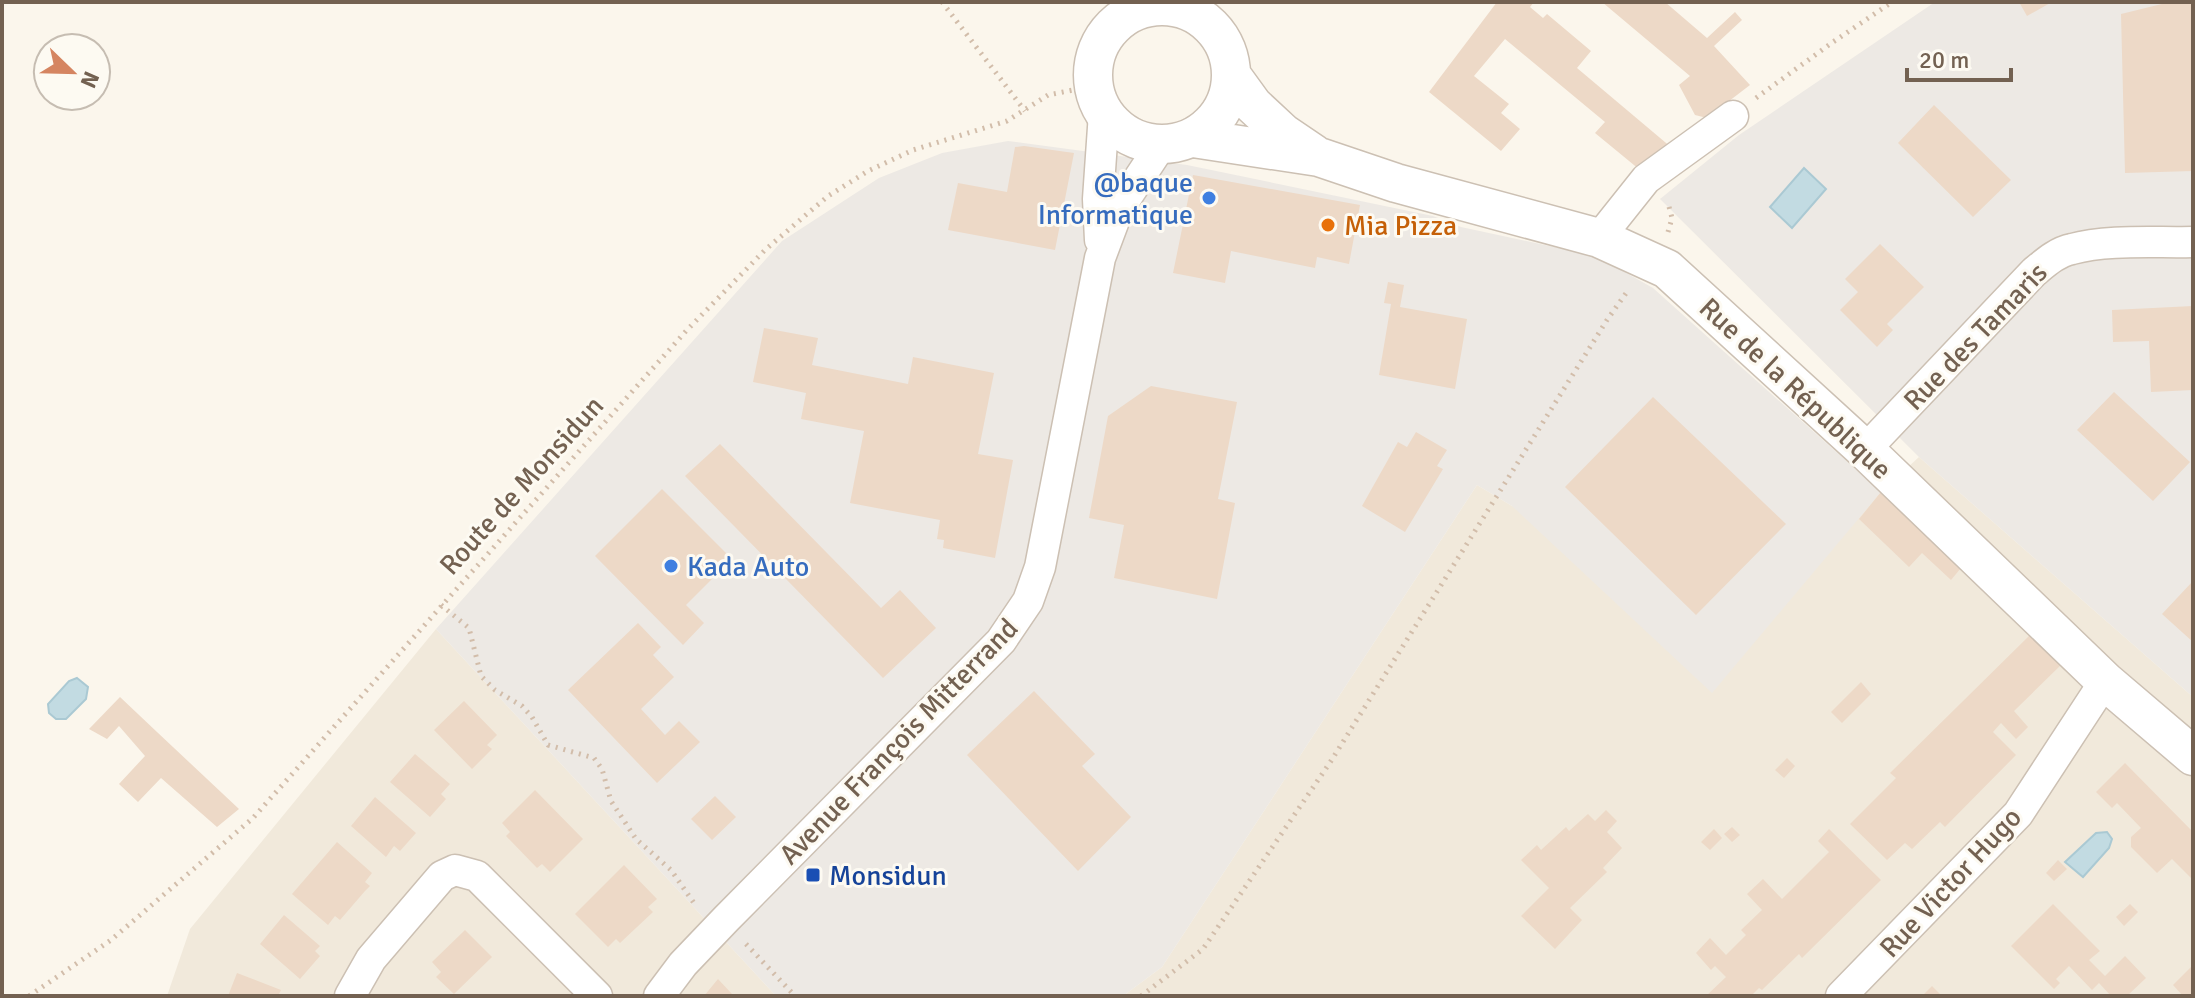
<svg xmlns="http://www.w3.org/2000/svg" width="2195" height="998" viewBox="0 0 2195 998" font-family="Signika,sans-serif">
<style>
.residential{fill:#f1e9db}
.industrial{fill:#ede9e4}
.water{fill:#c2dbe2;stroke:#aac9d3;stroke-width:2}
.building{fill:#edd9c7}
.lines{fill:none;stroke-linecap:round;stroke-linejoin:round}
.minor-casing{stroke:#ccc0b3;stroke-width:33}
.tertiary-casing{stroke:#ccc0b3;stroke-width:41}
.path{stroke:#d2bdaa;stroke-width:5;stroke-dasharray:2 6;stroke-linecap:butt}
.minor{stroke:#fff;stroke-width:30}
.tertiary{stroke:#fff;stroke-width:38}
.shop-dot{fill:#3f7fe0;stroke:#fdfaf2;stroke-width:3}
.food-dot{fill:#e8710a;stroke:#fdfaf2;stroke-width:3}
.transit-dot{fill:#1a4fb4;stroke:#fdfaf2;stroke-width:3}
.labels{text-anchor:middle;stroke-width:6;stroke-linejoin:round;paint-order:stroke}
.shop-label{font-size:28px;fill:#366cbe;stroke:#fdfaf2;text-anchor:end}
.food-label{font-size:28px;fill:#c56008;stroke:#fdfaf2;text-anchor:start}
.street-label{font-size:28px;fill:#736151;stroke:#fdfaf2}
.transit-label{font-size:28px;fill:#164399;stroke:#fdfaf2;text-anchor:start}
</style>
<rect width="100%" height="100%" fill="#fbf6ec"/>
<path class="residential" d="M 1919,457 L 2193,697 L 2193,996 L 1123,996 L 1162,967 L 1477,485 L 1512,506 L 1881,492 Z
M 436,629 L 776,996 L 167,996 L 190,929 Z"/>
<path class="industrial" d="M 1935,2 L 2193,2 L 2193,697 L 1919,457 L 1660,199 L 1739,135 Z
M 1008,141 L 1187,165 L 1433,216 L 1461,227 L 1596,256 L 1653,288 L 1881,492 L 1712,693 L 1512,506 L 1477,485 L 1162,967 L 1123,996 L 776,996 L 436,629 L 782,241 L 879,178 L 942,153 Z"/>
<path class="water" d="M 1804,168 L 1826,189 L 1792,228 L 1770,207 Z
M 77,678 L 88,687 L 86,699 L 66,719 L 56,719 L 49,713 L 48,704 L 69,681 Z
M 2107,832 L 2112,839 L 2109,848 L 2083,877 L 2065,862 L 2096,833 Z"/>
<path class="building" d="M 1497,2 L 1534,2 L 1530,7 L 1543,18 L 1547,14 L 1591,51 L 1577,68 L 1672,148 L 1640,170 L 1595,133 L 1605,122 L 1505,39 L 1474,76 L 1509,104 L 1501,113 L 1520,129 L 1501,151 L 1429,92 Z
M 1602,2 L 1665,2 L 1707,38 L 1735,12 L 1742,20 L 1714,46 L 1750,85 L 1707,118 L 1695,115 L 1679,85 L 1690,76 Z
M 2019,2 L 2052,2 L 2027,16 Z
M 2170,2 L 2193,2 L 2193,171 L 2125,173 L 2121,14 Z
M 1934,105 L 2011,180 L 1973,217 L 1898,143 Z
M 1024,146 L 1074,153 L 1055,250 L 948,230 L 958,183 L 1007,192 L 1015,147 Z
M 1193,175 L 1360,205 L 1349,264 L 1317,257 L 1315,268 L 1231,251 L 1225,283 L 1173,273 Z
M 1880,244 L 1924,287 L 1887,324 L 1893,330 L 1877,347 L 1840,310 L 1858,292 L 1845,279 Z
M 1388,282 L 1404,285 L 1400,307 L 1467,319 L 1455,389 L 1379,375 L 1391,304 L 1384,303 Z
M 2193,306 L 2193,390 L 2151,392 L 2149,341 L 2113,342 L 2112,310 Z
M 764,328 L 818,338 L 812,365 L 908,384 L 913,357 L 994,373 L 978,454 L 1013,460 L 995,558 L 943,548 L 944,540 L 937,539 L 940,520 L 850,503 L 864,431 L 801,419 L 806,393 L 753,382 Z
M 1151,386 L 1237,402 L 1218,499 L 1235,503 L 1217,599 L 1114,578 L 1124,525 L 1089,518 L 1108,416 Z
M 2114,392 L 2190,462 L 2153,501 L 2077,430 Z
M 1653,397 L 1786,524 L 1696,615 L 1565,487 Z
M 1416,432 L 1447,450 L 1437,466 L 1443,469 L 1405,532 L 1362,506 L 1398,442 L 1407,447 Z
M 720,444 L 881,608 L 900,590 L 936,628 L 883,678 L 685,476 Z
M 662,489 L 732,559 L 686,605 L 704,623 L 683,645 L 595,556 Z
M 1881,492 L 1961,568 L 1951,580 L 1922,553 L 1909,567 L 1859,519 Z
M 2193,581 L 2193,642 L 2162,614 Z
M 638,623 L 661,647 L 653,655 L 674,677 L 641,709 L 665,735 L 679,721 L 700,742 L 657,783 L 568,690 Z
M 2031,634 L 2063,663 L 2014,711 L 2028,727 L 2016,739 L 2001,723 L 1993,732 L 2016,755 L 1945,827 L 1940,822 L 1912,849 L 1905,843 L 1887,860 L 1850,824 L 1896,778 L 1890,773 Z
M 1861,682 L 1871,694 L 1842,723 L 1831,712 Z
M 1034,691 L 1095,754 L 1082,766 L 1131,817 L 1078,871 L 967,755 Z
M 120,697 L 157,732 L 239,809 L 217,827 L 161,778 L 138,802 L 119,784 L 145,756 L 119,726 L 107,739 L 89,729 Z
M 464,701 L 497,735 L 487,745 L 492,749 L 472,769 L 434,730 Z
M 415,754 L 450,784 L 441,794 L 446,799 L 430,817 L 390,782 Z
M 1787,758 L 1795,766 L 1784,778 L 1775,770 Z
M 2125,763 L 2193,832 L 2193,880 L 2172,859 L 2157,873 L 2131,847 L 2131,837 L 2141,828 L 2117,803 L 2112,808 L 2096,792 Z
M 535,790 L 583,839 L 550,872 L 542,864 L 537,868 L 506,836 L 510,832 L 502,823 Z
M 715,796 L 736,817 L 712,840 L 691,819 Z
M 375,797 L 416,833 L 400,851 L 394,846 L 386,857 L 351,826 Z
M 1606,810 L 1617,821 L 1607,832 L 1622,848 L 1603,868 L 1607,872 L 1570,908 L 1582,920 L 1555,949 L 1521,916 L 1549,888 L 1521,860 L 1537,845 L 1541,850 L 1566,827 L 1569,831 L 1588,814 L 1595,821 Z
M 1732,827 L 1740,835 L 1732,842 L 1724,834 Z
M 1714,829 L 1722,838 L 1710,850 L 1701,842 Z
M 1829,829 L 1881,880 L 1802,958 L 1799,954 L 1762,990 L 1759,988 L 1751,996 L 1706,996 L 1726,977 L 1715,966 L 1711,970 L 1696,953 L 1710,938 L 1726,955 L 1746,935 L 1741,930 L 1762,910 L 1747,894 L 1763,879 L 1782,899 L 1829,852 L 1818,841 Z
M 337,842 L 372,873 L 365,882 L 370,886 L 365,891 L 340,920 L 335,916 L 328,925 L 292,894 Z
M 2058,860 L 2067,869 L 2054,881 L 2046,873 Z
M 624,865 L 657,899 L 648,907 L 653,912 L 620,943 L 616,939 L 608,947 L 575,914 Z
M 2053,904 L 2100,951 L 2089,960 L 2105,976 L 2125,956 L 2146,978 L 2127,996 L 2111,996 L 2099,983 L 2092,990 L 2069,966 L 2056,979 L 2060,983 L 2054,989 L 2011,946 Z
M 2130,904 L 2138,912 L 2124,926 L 2116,917 Z
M 284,915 L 320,946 L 315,951 L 320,956 L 300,979 L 260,944 Z
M 465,930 L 492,957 L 454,994 L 436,977 L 441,972 L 432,962 Z
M 2193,965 L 2193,996 L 2183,996 L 2173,985 Z
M 237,973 L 281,990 L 278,996 L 228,996 Z
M 718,979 L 732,994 L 730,996 L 704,996 Z
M 1932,986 L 1942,996 L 1922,996 Z"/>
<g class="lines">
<g class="minor-casing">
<path id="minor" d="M 1599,238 L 1646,179 L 1733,116
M 1100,240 L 1098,199 L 1104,113
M 1865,450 L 2034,272 C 2045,263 2057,252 2072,249 C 2107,239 2156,243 2193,242
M 350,996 L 371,959 L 442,876 L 455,870 L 477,876 L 597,996
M 659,996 L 683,964 L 726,919 L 1001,641 L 1028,601 L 1040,567 L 1100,258 L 1118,210 L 1161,145
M 1841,996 L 2018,814 L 2105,681"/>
</g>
<g class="tertiary-casing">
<path id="tertiary" d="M1093 75a69 69 0 1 1 138 0a69 69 0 1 1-138 0Z
M 1232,76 L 1253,105 L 1283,133 L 1314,154
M 1193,138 L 1319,157 L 1396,183 L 1599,238 L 1667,269 L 1865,450 L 2105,681 L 2193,756"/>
</g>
<path class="path" d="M 942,2 L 1025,111
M 1756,98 L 1833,42 L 1892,2
M 1668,232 L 1672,218 L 1668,203
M 441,605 L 469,628 L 481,676 L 495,690 L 522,706 L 532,717 L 548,745 L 594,758 L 602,769 L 611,801 L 636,839 L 671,870 L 696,906
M 746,944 L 795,996
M 29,996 L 111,940 L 253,818 L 686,331 L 765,250 L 828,196 L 868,171 L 913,150 L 1007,121 L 1048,95 L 1078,89 L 1084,91
M 1141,996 L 1203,949 L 1331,761 L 1607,320 L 1629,289"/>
<use href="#minor" class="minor"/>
<use href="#tertiary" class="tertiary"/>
</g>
<g class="shop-dot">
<circle cx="1209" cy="198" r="8"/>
<circle cx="671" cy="566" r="8"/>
</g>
<circle class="food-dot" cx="1328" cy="225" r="8"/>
<rect class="transit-dot" x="805" y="867" width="16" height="16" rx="4"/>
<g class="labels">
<g class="shop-label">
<text x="1193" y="192">@baque<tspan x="1193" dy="32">Informatique</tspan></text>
<text x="687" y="576" text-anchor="start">Kada Auto</text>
</g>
<g class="food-label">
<text x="1344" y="235">Mia Pizza</text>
</g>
<g class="street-label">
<text transform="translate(1975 336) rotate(-46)" y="10">Rue des Tamaris</text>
<text transform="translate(1796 388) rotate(43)" y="10">Rue de la République</text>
<text transform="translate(521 485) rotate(-48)" y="10">Route de Monsidun</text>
<text transform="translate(898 741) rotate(-46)" y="10">Avenue François Mitterrand</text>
<text transform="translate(1950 882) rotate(-47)" y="10">Rue Victor Hugo</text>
</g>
<g class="transit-label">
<text x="829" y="885">Monsidun</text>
</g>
</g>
<rect width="2195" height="998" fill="none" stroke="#736151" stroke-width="8"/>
<g transform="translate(72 72) rotate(113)"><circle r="38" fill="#fdfaf2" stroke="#c6bdb2" stroke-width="2"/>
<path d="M0-6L14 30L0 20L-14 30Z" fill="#d58561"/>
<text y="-12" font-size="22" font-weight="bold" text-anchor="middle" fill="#736151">N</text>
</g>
<path d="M1907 68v12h104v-12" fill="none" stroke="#736151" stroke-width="4"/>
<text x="1919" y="68" font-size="24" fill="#736151" stroke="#fdfaf2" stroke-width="6" paint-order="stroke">20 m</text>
</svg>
